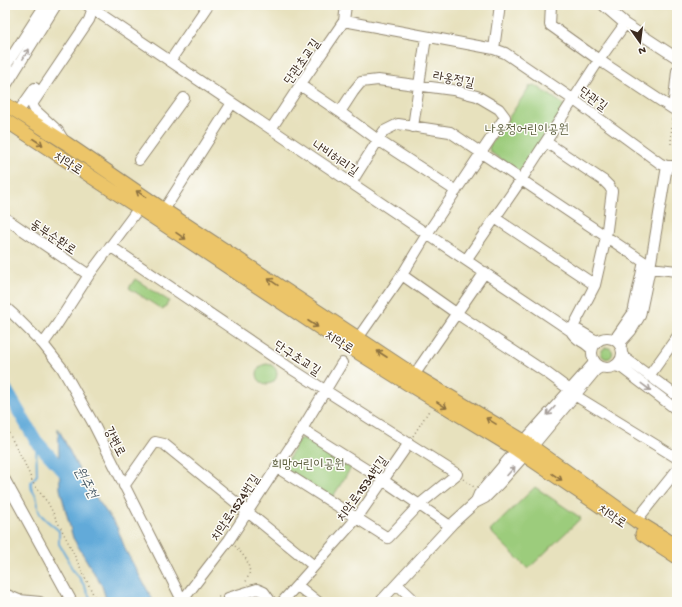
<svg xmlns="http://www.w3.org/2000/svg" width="682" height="607" viewBox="0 0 682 607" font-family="'Gochi Hand','Poor Story',sans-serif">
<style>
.green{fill:#9ccc7b;stroke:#6c7b4c}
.water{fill:#62aad9;stroke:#4e6a7c}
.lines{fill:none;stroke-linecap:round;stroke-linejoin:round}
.stream{stroke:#62aad9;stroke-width:2}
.river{stroke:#62aad9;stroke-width:13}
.minor-casing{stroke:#91866e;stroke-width:12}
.major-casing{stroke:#91866e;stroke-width:15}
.path{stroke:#91866e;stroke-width:1.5;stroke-dasharray:1 3;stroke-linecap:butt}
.minor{stroke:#fff;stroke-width:10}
.major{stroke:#ecc569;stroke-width:13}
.oneway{stroke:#a79f9a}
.oneway2{stroke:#8b7040}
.labels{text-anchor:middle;stroke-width:3;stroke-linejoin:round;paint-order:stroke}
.street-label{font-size:13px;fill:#3b2a1e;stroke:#fdfcf7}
.park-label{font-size:13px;fill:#585b3a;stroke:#fdfcf7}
.water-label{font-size:14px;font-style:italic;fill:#4b5d69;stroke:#fdfcf7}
</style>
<rect width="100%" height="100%" fill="#fdfcf7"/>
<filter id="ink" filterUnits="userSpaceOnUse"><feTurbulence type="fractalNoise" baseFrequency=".025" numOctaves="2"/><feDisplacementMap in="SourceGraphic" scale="8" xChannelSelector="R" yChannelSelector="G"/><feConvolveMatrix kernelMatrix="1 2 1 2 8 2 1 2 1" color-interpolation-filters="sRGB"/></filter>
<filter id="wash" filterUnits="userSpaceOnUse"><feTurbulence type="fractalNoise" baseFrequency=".012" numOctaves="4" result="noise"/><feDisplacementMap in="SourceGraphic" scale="16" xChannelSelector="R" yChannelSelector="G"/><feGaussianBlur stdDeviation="0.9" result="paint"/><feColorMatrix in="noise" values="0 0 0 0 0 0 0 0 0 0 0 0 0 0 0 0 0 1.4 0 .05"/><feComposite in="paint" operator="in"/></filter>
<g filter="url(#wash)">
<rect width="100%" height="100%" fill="#e7e1bd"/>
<path class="green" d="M 535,85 L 563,104 L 564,108 L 524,170 L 519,171 L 490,152 L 489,147 L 530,86 Z
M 135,279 L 169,301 L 163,310 L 129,288 Z
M601.5 353a5.5 5.5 0 1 1 11 0a5.5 5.5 0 1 1-11 0Z
M257 374a10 10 0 1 1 20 0a10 10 0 1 1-20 0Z
M 303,438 L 351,468 L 332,498 L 284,468 L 298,440 Z
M 535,487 L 581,518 L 528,569 L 490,531 Z"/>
<path class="water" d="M 58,428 L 85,482 L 117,527 L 126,551 L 154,602 L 107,602 L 102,586 L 73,538 L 60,489 Z"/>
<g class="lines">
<path class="stream" d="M 36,441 L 37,475 L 31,482 C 31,491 32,489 36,496 C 38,500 37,506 39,511 C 40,517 54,526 59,531 L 59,544 L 68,559 L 72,569 L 79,577 L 85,587 L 92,602"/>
<path class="river" d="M 5,388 L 36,441 L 69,477 L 71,480"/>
</g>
</g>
<g filter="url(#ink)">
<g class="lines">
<g class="minor-casing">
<path id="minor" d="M 87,5 L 571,331
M 551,5 L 550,25 L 599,60 L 673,109 L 677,71
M 604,5 L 604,6 L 625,24 L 677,58
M 344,21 L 494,49 L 505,53 L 574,100 L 661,164 L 667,166 L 677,166
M 494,49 L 500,5
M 170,61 L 208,5
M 5,67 L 45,5
M 300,85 L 340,112 L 378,140 L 456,191
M 5,87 L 56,5
M 18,112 L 35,88
M 340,112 L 353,92 L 361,82 L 378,80 L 453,90 L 477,96 L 499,109 L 505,117 L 427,234 L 402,275 L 358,338
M 413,127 L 426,37
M 271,129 L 300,85 L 344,21 L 346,5
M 64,141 L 58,131 L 35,110 L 33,106 L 33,103 L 89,20 L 93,9
M 546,142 L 604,181 L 609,186 L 612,191 L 606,237 L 595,285 L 571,331
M 139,160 L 184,98
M 351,183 L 378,140 L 384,131 L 398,124 L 450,132 L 644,262
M 164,210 L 232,103
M 5,218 L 89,275
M 495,218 L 595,285
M 110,246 L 287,366 L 457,474 L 420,504 L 388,538 L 276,467
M 466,260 L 521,180 L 599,60 L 625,24
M 650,268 L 677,271
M 402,275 L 456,313 L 547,373 L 570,390
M 5,307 L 13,314 L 43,344 L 62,368 L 93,423 L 183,602
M 571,331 C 575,341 586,341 592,350
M 571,331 L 578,330 L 593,339 L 598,341
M592 353a15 15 0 1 1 30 0a15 15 0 1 1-30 0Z
M 613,339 L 617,336 L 633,313 L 643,266
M 43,344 L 56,326 L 89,275 L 139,208
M 621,345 L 621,342 L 631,331 L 640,316 L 650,268 L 667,166
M 622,354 L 625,358 L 677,396
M 615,366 L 622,368 L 677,410
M 649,376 L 677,337
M 410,381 L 485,272
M 576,396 L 677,458
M 302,429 L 383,480 L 450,526
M 5,480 L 72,602
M 124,486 L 155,442 L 164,444 L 314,566
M 476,501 L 479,494 L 524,441 L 584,374 L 592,365 L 594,360
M 636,521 L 677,470
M 397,584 L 416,602
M 298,586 L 318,602
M 5,594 L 19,600 L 40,602
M 228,598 L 257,589 L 264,592 L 271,602
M 182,601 L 229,540 L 302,429 L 342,363
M 282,602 L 357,518 L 409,443
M 380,602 L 453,523 L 475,503 L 485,498 L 500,483 L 532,447 L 596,370 L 602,367"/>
</g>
<g class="major-casing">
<path id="major" d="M 5,104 L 66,143 L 164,210 L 414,375 L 524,441 L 636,521 L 677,546
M 5,120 L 139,208 L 338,340 L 408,384 L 517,450 L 606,510
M 642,534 L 677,557"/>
</g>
<path class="path" d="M 671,144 L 672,118
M 5,426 L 24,462 L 34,485 L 48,503 L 68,542 L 95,598 L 95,602
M 413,436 L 430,409
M 463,479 L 474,487
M 235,546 L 247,560 L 250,572 L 245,584
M 212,602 L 218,597 L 220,597"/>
<use href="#minor" class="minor"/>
<use href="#major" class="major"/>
</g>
<defs><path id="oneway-shaft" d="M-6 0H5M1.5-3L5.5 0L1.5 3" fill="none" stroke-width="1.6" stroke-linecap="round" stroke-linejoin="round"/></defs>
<g class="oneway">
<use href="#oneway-shaft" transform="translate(26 54) rotate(-58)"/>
<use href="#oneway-shaft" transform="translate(646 387) rotate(37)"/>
<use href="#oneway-shaft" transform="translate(551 411) rotate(132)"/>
<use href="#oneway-shaft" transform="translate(511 471) rotate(-48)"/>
</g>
<g class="oneway2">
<use href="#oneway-shaft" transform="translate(38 142) rotate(33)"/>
<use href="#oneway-shaft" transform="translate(141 194) rotate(-146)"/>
<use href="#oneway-shaft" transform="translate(181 236) rotate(34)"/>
<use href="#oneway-shaft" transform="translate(273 282) rotate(-146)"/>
<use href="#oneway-shaft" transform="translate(313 324) rotate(33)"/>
<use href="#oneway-shaft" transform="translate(382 354) rotate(-147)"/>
<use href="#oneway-shaft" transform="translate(442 405) rotate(31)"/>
<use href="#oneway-shaft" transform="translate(491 421) rotate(-149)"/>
<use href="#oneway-shaft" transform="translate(557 477) rotate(34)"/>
</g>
</g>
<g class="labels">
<g class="street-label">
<text transform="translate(301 61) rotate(-55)" y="5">단관초교길</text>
<text transform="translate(454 78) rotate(11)" y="5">라옹정길</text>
<text transform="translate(594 98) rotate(36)" y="5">단관길</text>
<text transform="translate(336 157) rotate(34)" y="5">나비허리길</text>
<text transform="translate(69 162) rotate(33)" y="5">치악로</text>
<text transform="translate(54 236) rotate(34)" y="5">동부순환로</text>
<text transform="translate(340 341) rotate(33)" y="5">치악로</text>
<text transform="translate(298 357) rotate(33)" y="5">단구초교길</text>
<text transform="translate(116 441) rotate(63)" y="5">강변로</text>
<text transform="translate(361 488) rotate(-54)" y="5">치악로1534번길</text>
<text transform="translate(234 507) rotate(-56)" y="5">치악로1524번길</text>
<text transform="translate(613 515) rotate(34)" y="5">치악로</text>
</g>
<g class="park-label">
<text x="527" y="133">나옹정어린이공원</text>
<text x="308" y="468">희망어린이공원</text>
</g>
<g class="water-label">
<text transform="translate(87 482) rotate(62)" y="5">원주천</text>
</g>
</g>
<rect width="682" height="607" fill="none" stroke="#fdfcf7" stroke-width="20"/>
<g transform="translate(640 42) rotate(166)" stroke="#fdfcf7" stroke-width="3" paint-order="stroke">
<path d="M0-3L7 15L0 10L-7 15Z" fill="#3b2a1e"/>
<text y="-6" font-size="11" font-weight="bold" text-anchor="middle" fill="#3b2a1e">N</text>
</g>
</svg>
